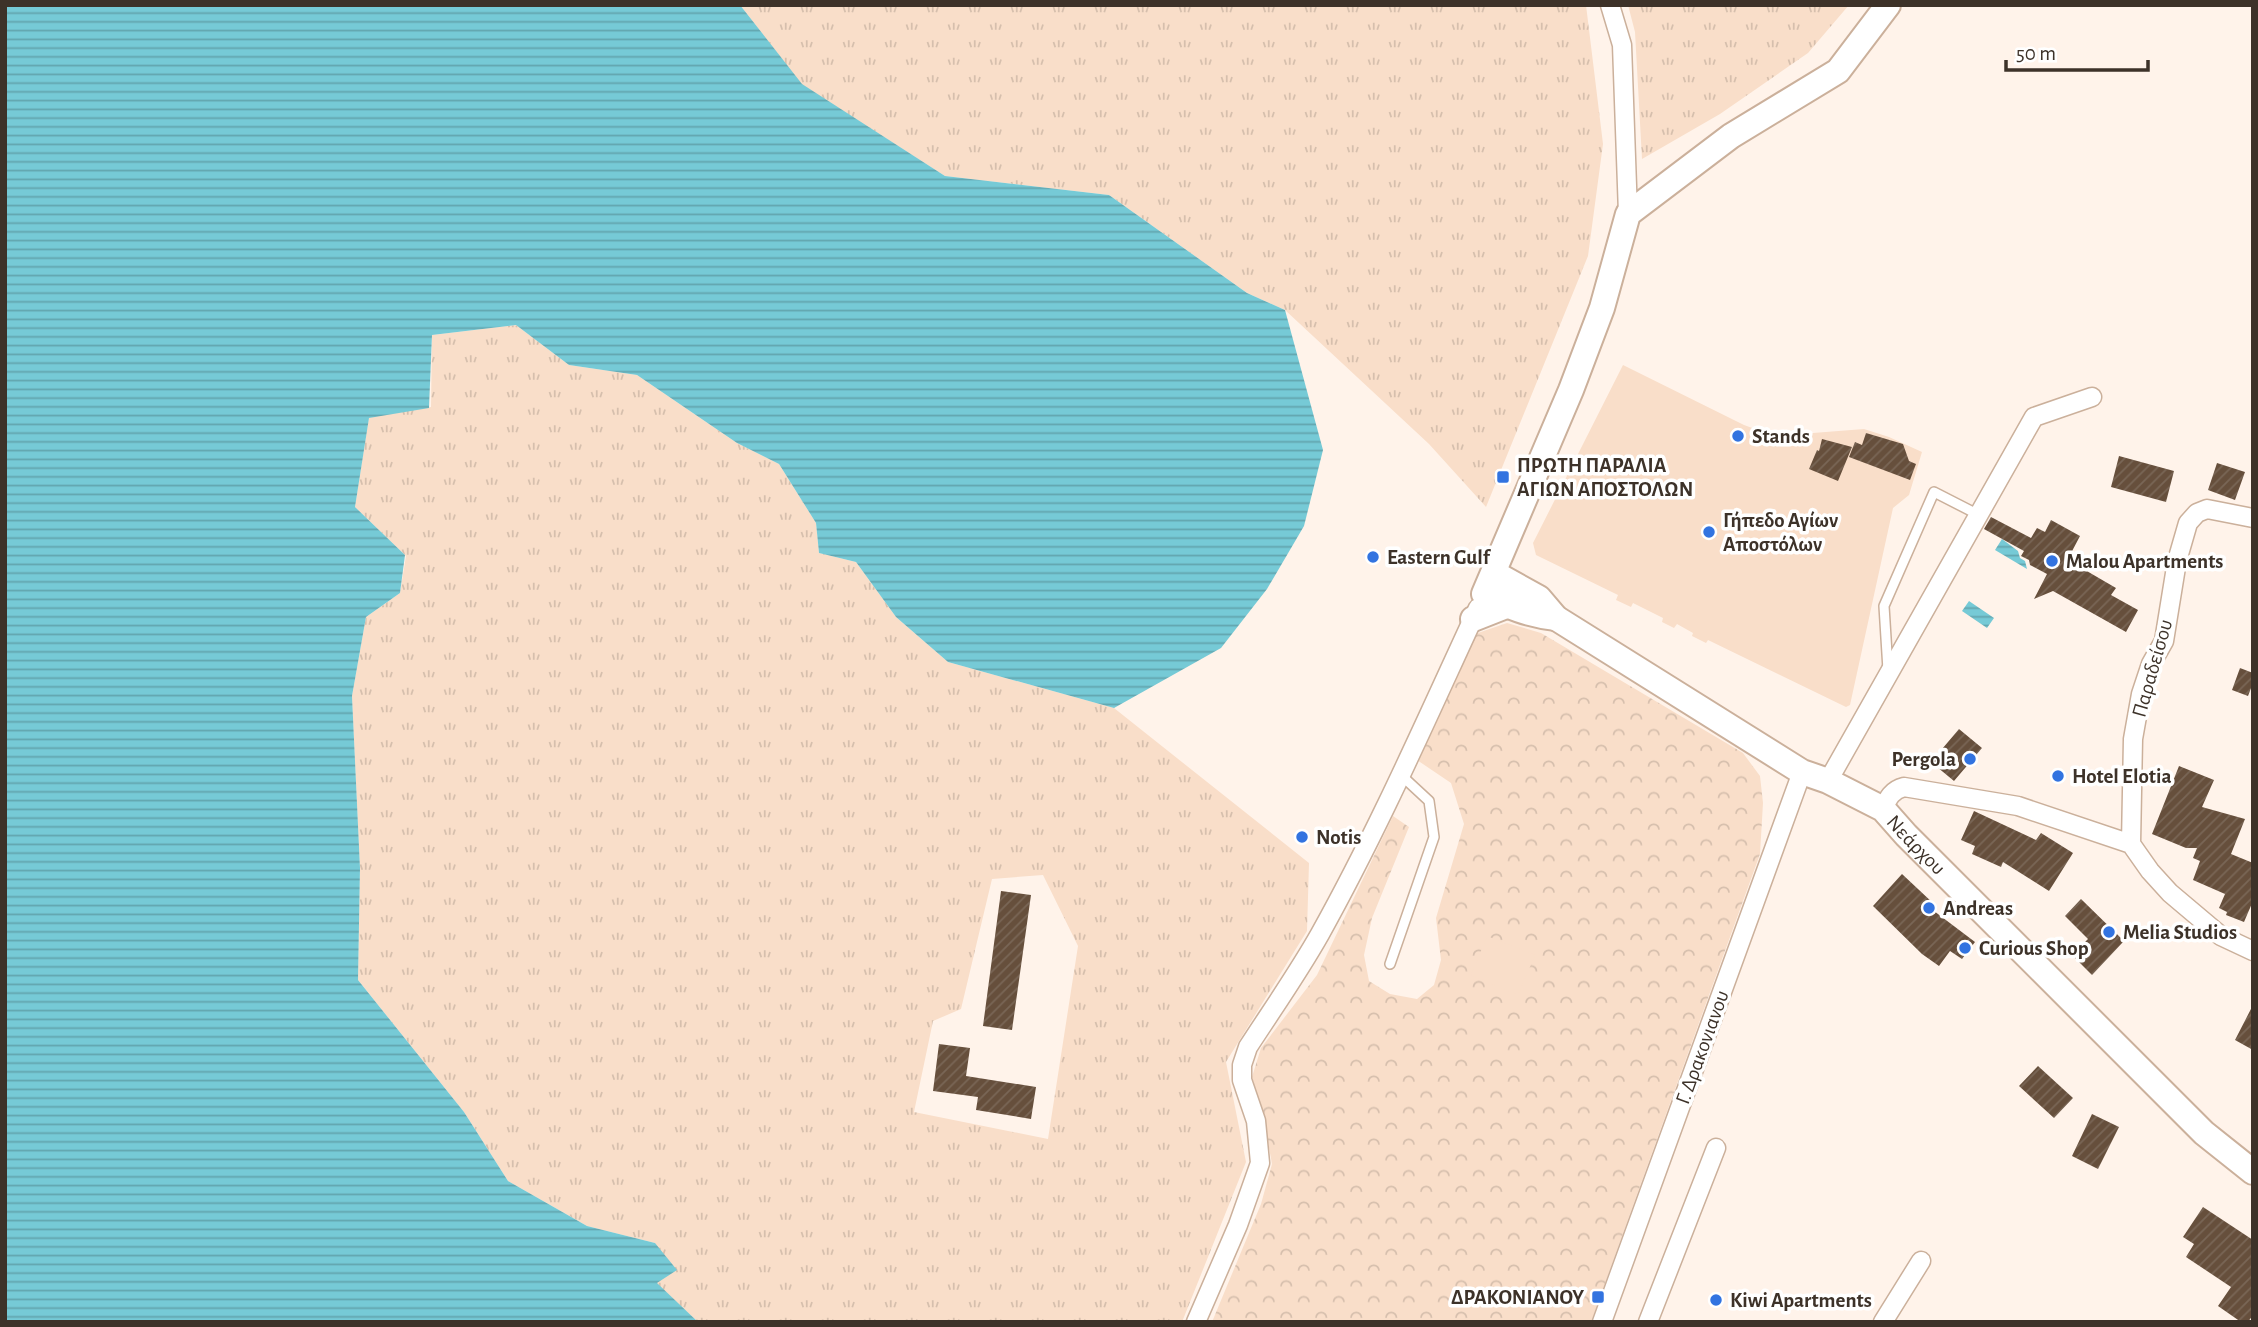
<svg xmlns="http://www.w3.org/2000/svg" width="2258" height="1327" viewBox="0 0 2258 1327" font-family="'Alegreya Sans',sans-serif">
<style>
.grass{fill:url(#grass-tufts);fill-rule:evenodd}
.park{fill:url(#park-crowns)}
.pitch{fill:#f9dec9}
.water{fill:url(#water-rules)}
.building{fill:url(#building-hatch)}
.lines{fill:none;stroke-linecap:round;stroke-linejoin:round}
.lane-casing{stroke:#cbb09b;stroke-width:12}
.street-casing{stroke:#cbb09b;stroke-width:21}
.secondary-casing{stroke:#cbb09b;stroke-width:28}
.lane{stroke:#fff;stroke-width:9}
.street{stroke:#fff;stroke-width:18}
.secondary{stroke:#fff;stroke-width:24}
.poi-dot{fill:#3273e0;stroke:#fff;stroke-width:2.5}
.labels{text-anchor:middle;stroke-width:7;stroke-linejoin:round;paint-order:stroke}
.poi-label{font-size:21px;font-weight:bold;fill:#3d3229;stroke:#fff;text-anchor:start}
.street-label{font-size:21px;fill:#3d3229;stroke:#fff}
</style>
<defs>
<pattern id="grass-tufts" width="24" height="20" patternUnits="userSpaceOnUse" patternTransform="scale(1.75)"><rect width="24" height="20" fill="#f9dec9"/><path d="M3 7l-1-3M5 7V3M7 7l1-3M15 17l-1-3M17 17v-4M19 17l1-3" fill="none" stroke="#d6bfad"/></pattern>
<pattern id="park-crowns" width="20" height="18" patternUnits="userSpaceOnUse" patternTransform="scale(1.75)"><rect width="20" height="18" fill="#f9dec9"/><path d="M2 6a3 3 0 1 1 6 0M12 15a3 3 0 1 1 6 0" fill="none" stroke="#d6bfad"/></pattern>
<pattern id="water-rules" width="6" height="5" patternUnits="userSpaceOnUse" patternTransform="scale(1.75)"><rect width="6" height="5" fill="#76cad6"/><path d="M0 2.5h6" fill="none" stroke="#62a5ae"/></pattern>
<pattern id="building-hatch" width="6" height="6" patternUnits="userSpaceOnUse" patternTransform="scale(1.75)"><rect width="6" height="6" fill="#664f3c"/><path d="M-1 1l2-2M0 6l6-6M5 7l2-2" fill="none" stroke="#796656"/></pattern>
</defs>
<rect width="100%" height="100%" fill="#fff3ea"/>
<path class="grass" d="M 740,5 L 1586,5 L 1603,144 L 1588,256 L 1486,507 L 1429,444 L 1285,310 L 1247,293 L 1109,195 L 945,176 L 801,84 Z
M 1628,5 L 1849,5 L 1808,53 L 1720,114 L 1642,159 L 1635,32 Z
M 516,325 L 569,365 L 637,375 L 737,443 L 779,464 L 816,523 L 819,553 L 856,562 L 896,617 L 948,662 L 1114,708 L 1309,863 L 1307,931 L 1226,1062 L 1246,1162 L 1182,1322 L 698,1322 L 656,1283 L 655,1243 L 587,1226 L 508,1181 L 464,1112 L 358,980 L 360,868 L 352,696 L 366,617 L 400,593 L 406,556 L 355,507 L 369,417 L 431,407 L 432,335 ZM 1043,875 L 1078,946 L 1048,1139 L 914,1112 L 933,1021 L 961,1009 L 992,879 Z"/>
<path class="park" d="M 1507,623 L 1541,633 L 1743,753 L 1760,776 L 1763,803 L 1760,854 L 1591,1322 L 1212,1322 L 1261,1204 L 1272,1164 L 1263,1115 L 1252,1077 L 1261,1048 L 1317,975 L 1393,816 L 1409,827 L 1372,918 L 1364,955 L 1369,981 L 1390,994 L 1417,999 L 1434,985 L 1441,960 L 1436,918 L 1464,824 L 1451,783 L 1417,760 L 1475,634 Z"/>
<path class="pitch" d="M 1623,365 L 1744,425 L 1774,436 L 1864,429 L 1889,437 L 1922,452 L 1909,495 L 1893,508 L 1850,705 L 1846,707 L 1708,640 L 1706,643 L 1692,636 L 1693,633 L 1677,624 L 1674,628 L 1662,622 L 1663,618 L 1633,603 L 1631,607 L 1616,600 L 1618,595 L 1536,555 L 1533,543 Z
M 1487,936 L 1535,955 L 1518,995 L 1471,975 Z"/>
<path class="water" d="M 5,5 L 740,5 L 802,84 L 945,176 L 1109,195 L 1247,293 L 1285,310 L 1323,450 L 1304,526 L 1267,589 L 1221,648 L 1114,708 L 948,662 L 896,617 L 856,562 L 819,553 L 816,523 L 779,464 L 737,443 L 637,375 L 569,365 L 516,325 L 432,335 L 429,408 L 369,418 L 355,507 L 405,555 L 400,593 L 366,617 L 352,696 L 360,868 L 358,980 L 464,1112 L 508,1181 L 587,1226 L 655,1243 L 677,1270 L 657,1283 L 698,1322 L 5,1322 Z
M 2002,539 L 2018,551 L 2020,558 L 2025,561 L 2027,569 L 1995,550 Z
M 1969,601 L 1994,618 L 1987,628 L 1962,611 Z"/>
<path class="building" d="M 1866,433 L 1903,444 L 1909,461 L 1916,464 L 1910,480 L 1849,457 L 1855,442 L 1862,445 Z
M 1822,439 L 1852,447 L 1838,481 L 1809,469 L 1817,450 L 1819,451 Z
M 2119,456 L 2174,471 L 2166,502 L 2111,487 Z
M 2217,463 L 2245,472 L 2235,500 L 2208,490 Z
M 1991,517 L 2031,538 L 2037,528 L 2045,532 L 2051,520 L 2080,536 L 2070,555 L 2076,558 L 2073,563 L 2116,588 L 2111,595 L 2138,610 L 2126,632 L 2053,591 L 2034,599 L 2047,574 L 2030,565 L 2029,560 L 2021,556 L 2024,551 L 1984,529 Z
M 2240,668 L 2253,673 L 2253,683 L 2248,696 L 2232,690 Z
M 1959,729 L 1982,748 L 1954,781 L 1931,762 Z
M 2179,766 L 2214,780 L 2202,807 L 2245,819 L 2231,854 L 2253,863 L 2253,901 L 2244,922 L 2226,915 L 2227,912 L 2219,908 L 2225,894 L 2193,880 L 2200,861 L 2193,858 L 2197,848 L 2186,848 L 2152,834 Z
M 1974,811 L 2036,840 L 2041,833 L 2073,853 L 2049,891 L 2003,862 L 2001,867 L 1972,854 L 1975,846 L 1961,840 Z
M 1902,874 L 1934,904 L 1930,908 L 1975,942 L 1962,959 L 1950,951 L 1939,966 L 1922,954 L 1873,906 Z
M 1001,891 L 1031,895 L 1012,1030 L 983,1026 Z
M 2081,899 L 2124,941 L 2092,975 L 2072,955 L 2088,939 L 2065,916 Z
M 2253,1005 L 2253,1050 L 2235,1040 Z
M 939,1044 L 970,1048 L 966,1076 L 1036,1087 L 1031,1119 L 976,1110 L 978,1097 L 933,1091 Z
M 2038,1066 L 2073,1098 L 2054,1118 L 2019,1086 Z
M 2092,1114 L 2119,1127 L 2098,1169 L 2072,1156 Z
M 2203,1207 L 2253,1240 L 2253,1315 L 2248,1322 L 2241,1322 L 2218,1306 L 2231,1287 L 2186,1257 L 2194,1244 L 2183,1237 Z"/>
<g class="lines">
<g class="lane-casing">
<path id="lane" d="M 1888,670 L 1884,606 L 1934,492 L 1979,515
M 1390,964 L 1434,837 L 1429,801 L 1402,776"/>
</g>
<g class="street-casing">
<path id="street" d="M 1610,5 L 1622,45 L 1628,214
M 1828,781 L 2034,417 L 2092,397
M 1883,809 C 1888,798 1892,790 1904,787 L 2018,806 L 2131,844 L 2150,871 L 2170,893 L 2221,936 L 2253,951
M 2131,844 L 2133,739 L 2141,694 L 2151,664 L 2164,641 L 2177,561 L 2188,523 L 2197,513 L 2207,509 L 2253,518
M 1196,1322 L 1238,1225 L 1260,1163 L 1256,1121 L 1242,1080 L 1242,1065 L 1248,1047 C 1272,1010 1298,973 1320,934 C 1379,828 1427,718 1478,608
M 1602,1322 L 1802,772
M 1648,1322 L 1716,1148
M 1883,1322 L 1921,1261"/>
</g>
<g class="secondary-casing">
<g id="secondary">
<path id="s1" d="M 1494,573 L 1539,598 L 1556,618 L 1802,772 L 1828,781 L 1883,809 L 1906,835 L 2204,1133 L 2253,1172"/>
<path d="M 1556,618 C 1529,615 1508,607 1484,594 L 1571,390 L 1602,308 L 1628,214 L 1731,136 L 1838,71 L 1888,5"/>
<path d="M 1473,619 L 1506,606"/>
</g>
</g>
<use href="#lane" class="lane"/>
<use href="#street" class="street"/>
<use href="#secondary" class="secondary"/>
</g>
<g class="poi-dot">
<circle cx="1738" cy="436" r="7"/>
<rect x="1496" y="470" width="14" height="14" rx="3.5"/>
<circle cx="1709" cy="532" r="7"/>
<circle cx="1373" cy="557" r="7"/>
<circle cx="2052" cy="561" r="7"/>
<circle cx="1970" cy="759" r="7"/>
<circle cx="2058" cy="776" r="7"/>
<circle cx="1302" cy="837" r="7"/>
<circle cx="1929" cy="908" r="7"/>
<circle cx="2109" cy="932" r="7"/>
<circle cx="1965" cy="948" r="7"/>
<rect x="1591" y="1290" width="14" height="14" rx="3.5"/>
<circle cx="1716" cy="1300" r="7"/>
</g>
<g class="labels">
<g class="poi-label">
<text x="1752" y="443">Stands</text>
<text x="1517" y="472">ΠΡΩΤΗ ΠΑΡΑΛΙΑ<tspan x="1517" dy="24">ΑΓΙΩΝ ΑΠΟΣΤΟΛΩΝ</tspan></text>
<text x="1723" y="527">Γήπεδο Αγίων<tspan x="1723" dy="24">Αποστόλων</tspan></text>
<text x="1387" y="564">Eastern Gulf</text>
<text x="2066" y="568">Malou Apartments</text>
<text x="1956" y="766" text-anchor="end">Pergola</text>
<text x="2072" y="783">Hotel Elotia</text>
<text x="1316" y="844">Notis</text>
<text x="1943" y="915">Andreas</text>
<text x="2123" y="939">Melia Studios</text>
<text x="1979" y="955">Curious Shop</text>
<text x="1584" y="1304" text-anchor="end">ΔΡΑΚΟΝΙΑΝΟΥ</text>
<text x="1730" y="1307">Kiwi Apartments</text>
</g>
<g class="street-label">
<text transform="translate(2152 668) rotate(-74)" y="7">Παραδείσου</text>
<text dy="7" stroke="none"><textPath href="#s1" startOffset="506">Νεάρχου</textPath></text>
<text transform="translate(1702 1047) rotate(-70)" y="7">Γ. Δρακονιανου</text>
</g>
</g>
<rect width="2258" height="1327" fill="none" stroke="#3d3229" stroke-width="14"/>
<path d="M2006 60v10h142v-10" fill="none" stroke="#3d3229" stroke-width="3.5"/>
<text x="2016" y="60" font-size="21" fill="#3d3229" stroke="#ffffff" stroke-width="5" paint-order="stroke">50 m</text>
</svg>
